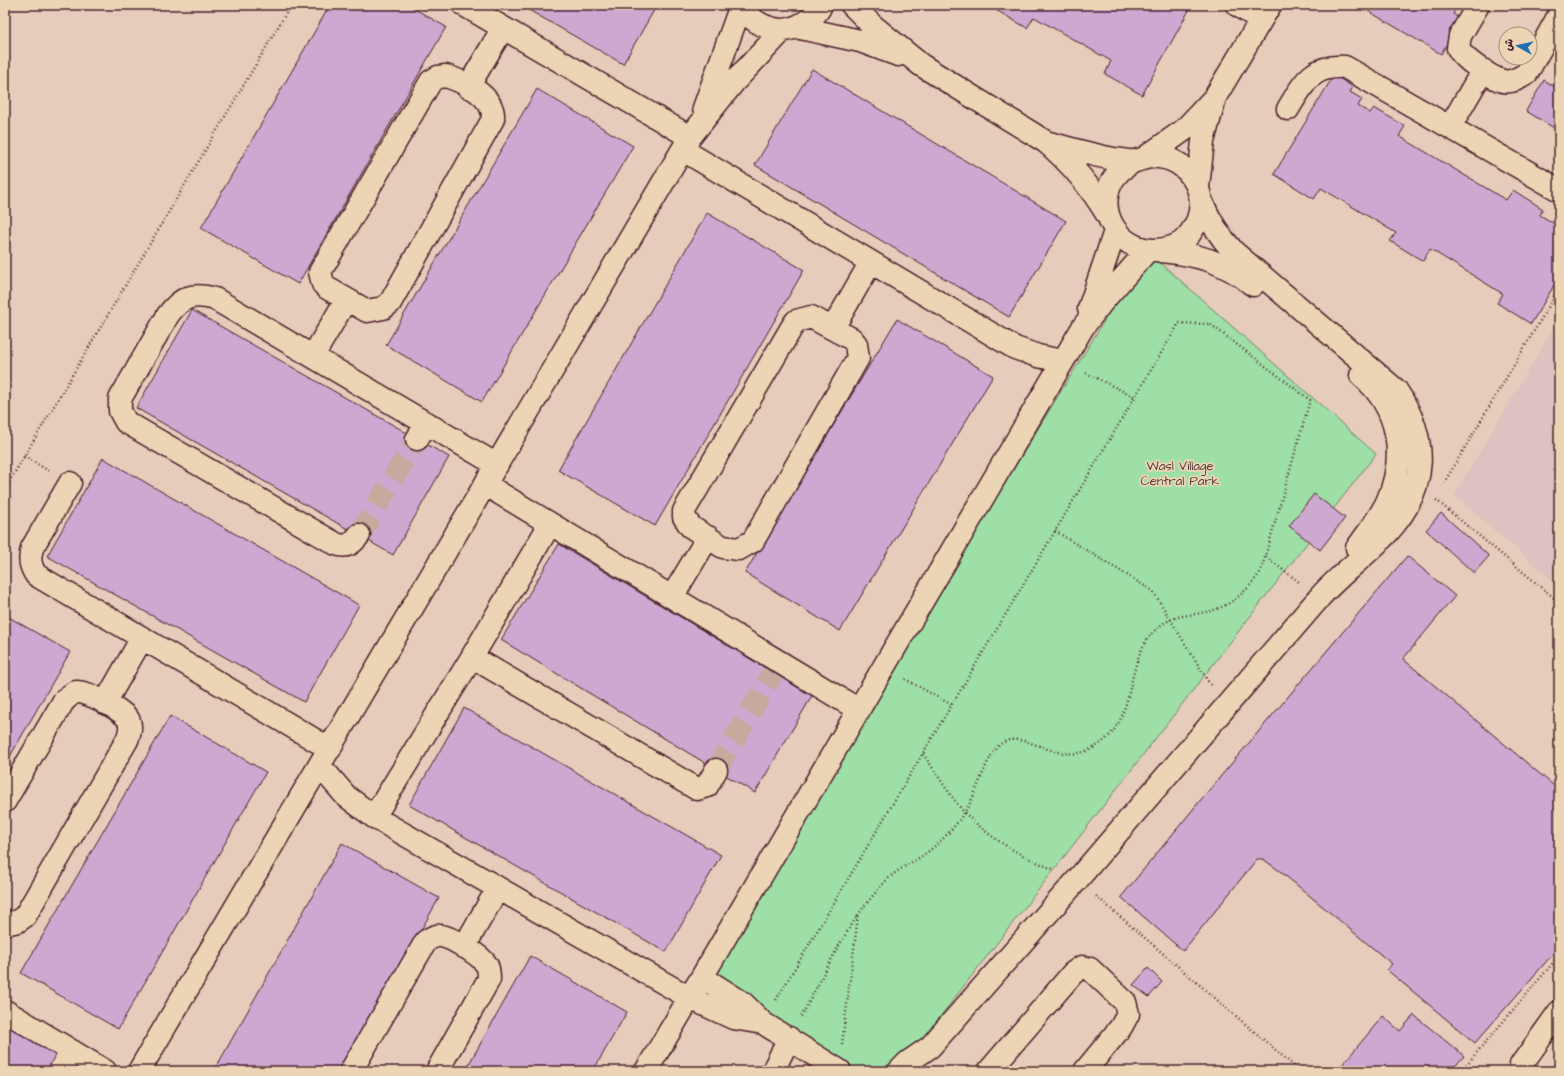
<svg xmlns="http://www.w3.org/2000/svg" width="1564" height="1076" viewBox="0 0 1564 1076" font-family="'Architects Daughter','Playpen Sans Arabic',sans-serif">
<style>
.built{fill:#dec1c1}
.green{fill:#9edfa8;stroke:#747f6a}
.building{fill:#cda8d0;stroke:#4a1f2b}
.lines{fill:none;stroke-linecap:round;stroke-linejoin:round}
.minor-tunnel{stroke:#c7a99d;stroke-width:22;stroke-dasharray:22 11;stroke-linecap:butt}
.minor-casing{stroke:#4a1f2b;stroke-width:25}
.path{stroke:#4a1f2b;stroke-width:2.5;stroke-dasharray:1 3;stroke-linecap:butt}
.minor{stroke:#ecd5b5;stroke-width:22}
.labels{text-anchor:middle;stroke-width:3.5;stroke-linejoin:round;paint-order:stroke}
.park-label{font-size:13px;fill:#573c3e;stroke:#ecd5b5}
</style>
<rect width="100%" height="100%" fill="#e6ccba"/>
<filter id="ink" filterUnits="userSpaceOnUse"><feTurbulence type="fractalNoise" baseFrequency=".025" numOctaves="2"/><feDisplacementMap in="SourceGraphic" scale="8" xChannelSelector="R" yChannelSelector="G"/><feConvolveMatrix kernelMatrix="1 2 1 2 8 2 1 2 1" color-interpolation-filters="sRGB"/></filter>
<g filter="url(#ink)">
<path class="built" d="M 1559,319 L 1559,586 L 1454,495 Z"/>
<path class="green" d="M 1147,251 L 1376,454 L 898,1071 L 841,1071 L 702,977 Z"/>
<path class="building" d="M 330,5 L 408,5 L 446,27 L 298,284 L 201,228 Z
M 520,5 L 657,5 L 623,64 Z
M 999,5 L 1192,5 L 1142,95 L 1105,74 L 1111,61 L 1034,17 L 1027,28 L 996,10 Z
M 1358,5 L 1458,5 L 1453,14 L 1461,19 L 1441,54 Z
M 812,69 L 1066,221 L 1009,317 L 755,165 Z
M 1334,75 L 1353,87 L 1350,92 L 1362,99 L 1358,106 L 1370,113 L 1374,108 L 1405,126 L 1399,136 L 1506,200 L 1513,190 L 1543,209 L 1540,215 L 1553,223 L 1559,213 L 1559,277 L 1531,324 L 1497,303 L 1503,294 L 1430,249 L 1423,261 L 1390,241 L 1396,233 L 1321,188 L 1314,199 L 1274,174 Z
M 1544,80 L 1555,87 L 1559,81 L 1559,131 L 1526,111 Z
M 537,89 L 633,146 L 482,402 L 386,345 Z
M 707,213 L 804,270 L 655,526 L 558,470 Z
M 192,310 L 449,457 L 393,555 L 136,408 Z
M 897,319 L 993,376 L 840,631 L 745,573 Z
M 103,458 L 359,605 L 304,702 L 47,556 Z
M 1314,494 L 1345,518 L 1320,550 L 1289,526 Z
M 1441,513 L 1489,556 L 1474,573 L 1426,530 Z
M 559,544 L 812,696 L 755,793 L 501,640 Z
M 1407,556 L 1455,596 L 1403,659 L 1559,790 L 1559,947 L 1475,1043 L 1387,970 L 1392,964 L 1281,872 L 1263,859 L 1257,859 L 1183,951 L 1121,897 L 1199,802 Z
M 5,615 L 70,652 L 5,765 Z
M 464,708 L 721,855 L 666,952 L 409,805 Z
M 170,716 L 266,772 L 118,1029 L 21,973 Z
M 342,843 L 439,898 L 342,1071 L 214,1071 Z
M 530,956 L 627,1012 L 593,1071 L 465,1071 Z
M 1148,968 L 1162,982 L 1149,997 L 1133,985 Z
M 1414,1015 L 1464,1056 L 1451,1071 L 1337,1071 L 1383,1016 L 1400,1031 Z
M 5,1019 L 61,1051 L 50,1071 L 5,1071 Z"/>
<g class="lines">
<path class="minor-tunnel" d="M 359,535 L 417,439
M 716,770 L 773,673"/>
<g class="minor-casing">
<path id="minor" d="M 464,5 L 690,137
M 739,5 C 741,9 744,11 747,14 C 756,23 768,29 780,30 C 795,31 816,18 821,5
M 852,5 L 872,25 L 921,65 L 1046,142 C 1072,164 1091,187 1108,216
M 1237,5 L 1261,20
M 1478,5 L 1460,36 L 1458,48 C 1463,59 1491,78 1503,81 C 1512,83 1520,78 1527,73 L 1559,15
M 796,27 L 860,41 L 898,55
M 446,76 C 464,82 495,96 493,119 L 390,303 L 383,308 L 367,311 L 327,288 L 323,284 L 320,272 L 431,81 L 438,77 Z
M 468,87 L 503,28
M 704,108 L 740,8
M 1288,109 C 1304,83 1311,65 1345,67 L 1559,190
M 1450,127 L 1483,70
M 1046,142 C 1068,148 1091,155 1114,159 C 1120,159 1129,162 1135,161 C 1143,159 1150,156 1159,157 C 1188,160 1208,191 1198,219 C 1193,231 1185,243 1172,247 C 1121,264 1085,204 1121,170 C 1125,167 1130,164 1134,161
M 683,150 L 1015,348 L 1038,356 L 1062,361
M 1146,157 L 1184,130 L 1215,97 L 1270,5
M 1198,187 L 1203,141 L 1214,102
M 1161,251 C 1196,254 1226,262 1253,285
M 1089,309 L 1115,231
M 811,317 L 852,339 L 856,344 L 858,358 L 753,541 L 739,549 L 723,547 L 691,527 L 684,517 L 684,511 L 792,327 L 796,321 Z
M 833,328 L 871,262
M 313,356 L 346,300
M 417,439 L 427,423
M 70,483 L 32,548 C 29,559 30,566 36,575 L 330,749
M 486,485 L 859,710
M 359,535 C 352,544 347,548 336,544 L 126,422 L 120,411 L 120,399 L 168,315 C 182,296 193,293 215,299 L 497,465
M 1357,548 C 1367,534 1379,519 1387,502 C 1407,457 1400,408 1361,375
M 672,597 L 708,537
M 472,657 L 697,789 L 707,786 L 716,770
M 105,703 L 142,638
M 320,766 L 346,796 L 374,817 L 690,998 L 733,1018 L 763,1023
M 5,801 L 63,702 C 67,698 70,694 76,692 C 86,690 122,710 128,719 C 132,726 130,733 127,740 L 25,916 L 18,921 L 5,924
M 374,817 L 472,657 L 550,524
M 464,947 L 498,888
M 702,977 L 743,1003 L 763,1023 L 840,1071
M 5,1011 L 105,1071
M 1521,1065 L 1559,1012
M 60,1071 L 72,1051
M 139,1071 L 690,137 L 734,82 L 782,31
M 351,1071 L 426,941 C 431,938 435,935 441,936 C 451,937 480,955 486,964 C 489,968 489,974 489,979 L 437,1071
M 646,1071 L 702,977 L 1083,327 L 1103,301 L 1147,251
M 773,1071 L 789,1038
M 899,1071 L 908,1062 L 930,1047 L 1077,880 L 1319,598 C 1340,574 1366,556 1388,532 C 1429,487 1429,439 1396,390 L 1234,252 C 1219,236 1209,220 1201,200
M 989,1071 L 1073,973 L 1082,967 L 1090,969 L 1125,1002 L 1128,1014 L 1121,1027 L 1085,1071"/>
</g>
<path class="path" d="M 1086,373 L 1135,397
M 24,456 L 49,471
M 1444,483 L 1559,289
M 5,489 L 291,5
M 1436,500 L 1559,602
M 1055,531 L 1153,591 L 1211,686
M 1266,557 L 1299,582
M 905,679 L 952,705
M 923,754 C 937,773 950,797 966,814 C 991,839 1020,856 1053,869
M 1096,896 L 1300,1071
M 776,1000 L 1179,323 L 1210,324 L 1310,400 L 1261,571 C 1247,592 1230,607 1206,612 C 1184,617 1172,614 1154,631 C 1127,658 1135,711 1108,737 C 1064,779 1029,726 1002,743 C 986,753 977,796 964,813 C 953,830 938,845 922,856 C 909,864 895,871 885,882 C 848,920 826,971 801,1017
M 842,1044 L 858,916
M 1461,1071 L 1559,956"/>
<use href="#minor" class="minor"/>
</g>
</g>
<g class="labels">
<g class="park-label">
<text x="1180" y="470">Wasl Village<tspan x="1180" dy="15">Central Park</tspan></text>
</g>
</g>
<rect width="1564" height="1076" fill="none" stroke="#ecd5b5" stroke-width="20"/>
<rect x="10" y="10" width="1544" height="1056" fill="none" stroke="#4a1f2b" stroke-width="1.5" filter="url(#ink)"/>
<g transform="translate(1518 46) rotate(278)"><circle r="19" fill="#ecd5b5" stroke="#ab8c7e"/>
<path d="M0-3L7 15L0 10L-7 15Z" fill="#1f6fb2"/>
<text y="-6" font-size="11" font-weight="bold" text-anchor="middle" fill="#4a1f2b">ش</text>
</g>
</svg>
